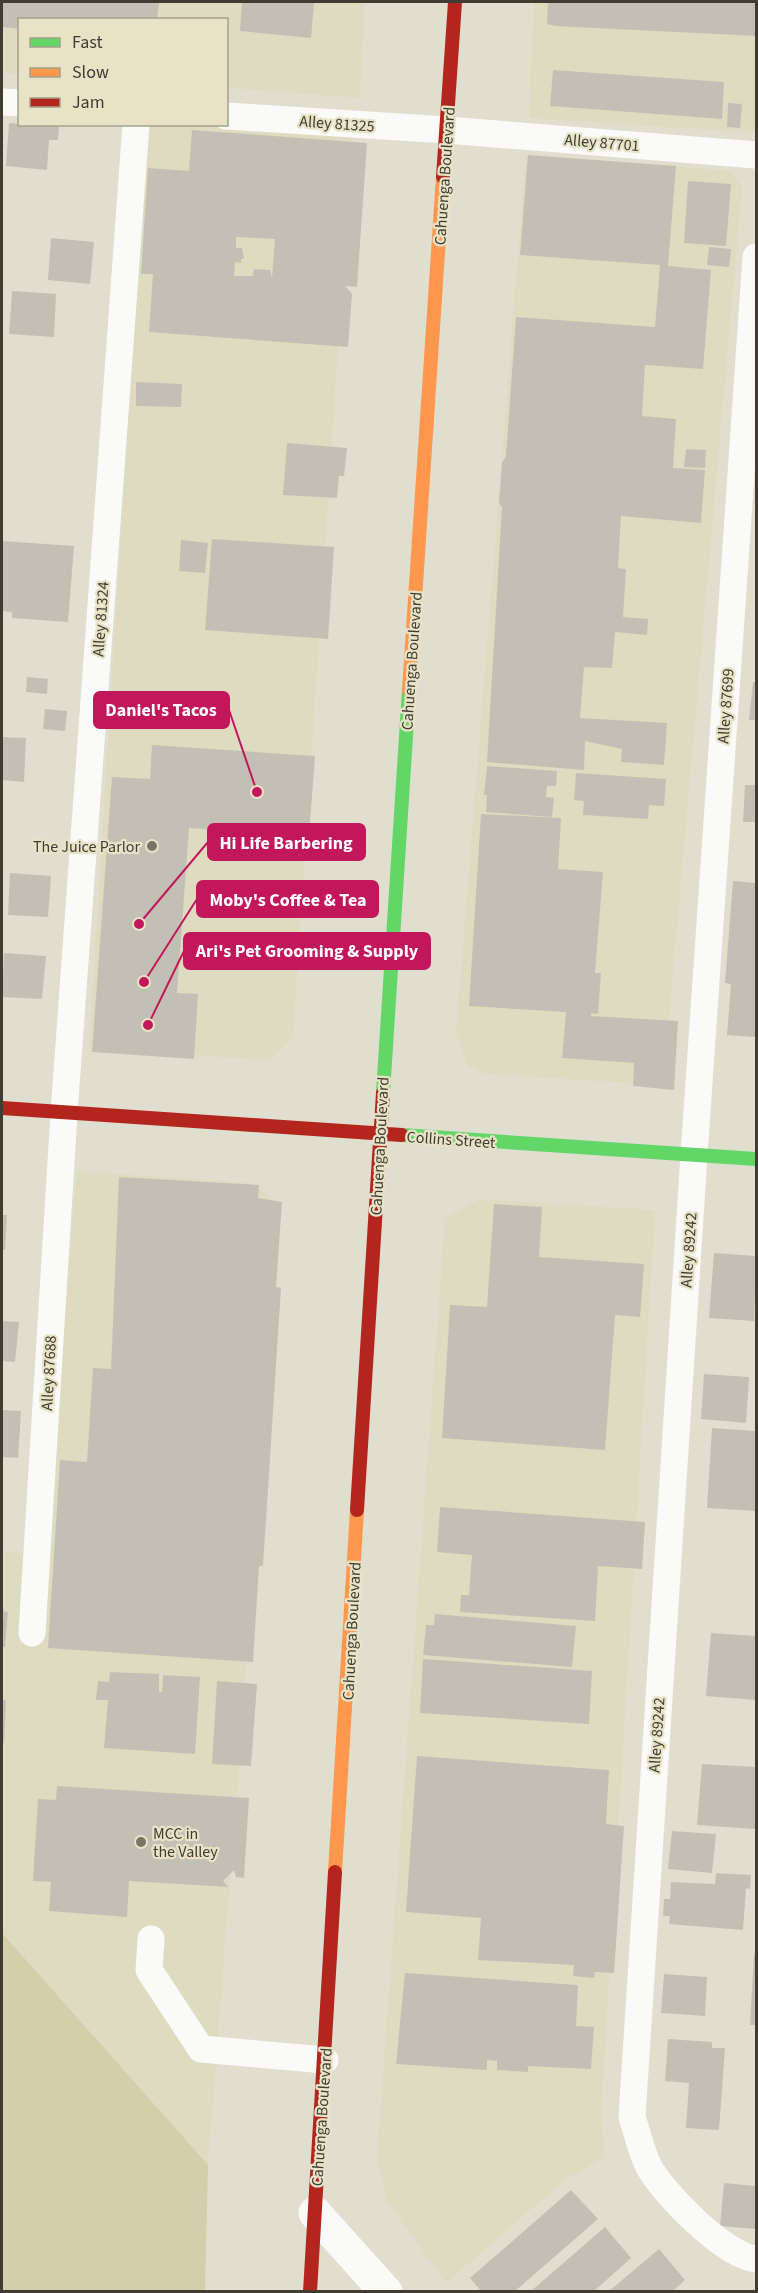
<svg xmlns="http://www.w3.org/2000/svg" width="758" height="2293" viewBox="0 0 758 2293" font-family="'Source Sans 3',sans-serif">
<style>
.built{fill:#dfdbc1}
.green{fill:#d4ceab}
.building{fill:#c2c0b4;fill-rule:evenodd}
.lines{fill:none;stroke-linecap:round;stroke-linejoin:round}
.lane{stroke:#fafaf8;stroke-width:27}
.street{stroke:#fafaf8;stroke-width:33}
.fast{stroke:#63d668;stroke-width:14}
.slow{stroke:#ff974d;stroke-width:14}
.jam{stroke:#b3261e;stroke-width:14}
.poi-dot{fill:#777569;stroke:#e8e3c7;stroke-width:2}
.labels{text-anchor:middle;stroke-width:4.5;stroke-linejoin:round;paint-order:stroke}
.street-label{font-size:16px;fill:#3f3d32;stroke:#e8e3c7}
.poi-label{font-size:16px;fill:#3f3d32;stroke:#e8e3c7;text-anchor:end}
.leader{fill:none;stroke:#c2185b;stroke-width:2}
.callout-dot{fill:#c2185b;stroke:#e8e3c7;stroke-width:2}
.callout{fill:#c2185b;stroke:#c2185b;stroke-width:2}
.callout-label{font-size:18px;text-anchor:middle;font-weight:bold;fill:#fff}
</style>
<rect width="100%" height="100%" fill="#e0decf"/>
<path class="built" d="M 2,2 L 365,2 L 360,98 L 227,88 L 226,20 L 20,20 L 19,74 L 2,73 Z
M 534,2 L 756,2 L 756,133 L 529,118 Z
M 226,124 L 352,131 L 293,1037 L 270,1060 L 89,1049 L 146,125 Z
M 526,154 L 730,171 L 742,187 L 663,1085 L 484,1074 L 468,1065 L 456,1034 Z
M 77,1171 L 252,1183 L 277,1203 L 238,1776 L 208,2165 L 2,1933 L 2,1551 L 44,1553 Z
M 480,1199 L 655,1210 L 601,2115 L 605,2157 L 567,2178 L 446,2283 L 386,2200 L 377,2158 L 445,1218 Z"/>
<path class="green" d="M 2,1933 L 208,2165 L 205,2291 L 2,2291 Z"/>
<path class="building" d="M 2,2 L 159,2 L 157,20 L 20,20 L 20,29 L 2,27 Z
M 242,2 L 314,2 L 311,38 L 240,31 Z
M 548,2 L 756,2 L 756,36 L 555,26 L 547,24 Z
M 553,70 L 724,82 L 722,119 L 550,106 Z
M 728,103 L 742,104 L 740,128 L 727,127 Z
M 9,123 L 59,127 L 58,140 L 49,140 L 47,170 L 6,166 Z
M 192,130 L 367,143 L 357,287 L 345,286 L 352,294 L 348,347 L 149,332 L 153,274 L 141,274 L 148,168 L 189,171 ZM 236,237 L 275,239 L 272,278 L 270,270 L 254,269 L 253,276 L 234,276 L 235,262 L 241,263 L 241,259 L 244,259 L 242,248 L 236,248 Z
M 528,155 L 676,166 L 668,266 L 711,270 L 703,369 L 645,365 L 642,416 L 676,419 L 673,468 L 705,470 L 701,523 L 621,516 L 618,568 L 626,569 L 623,617 L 648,619 L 647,635 L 615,632 L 612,668 L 584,667 L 580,718 L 667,723 L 664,765 L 621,762 L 622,749 L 585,741 L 584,770 L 487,762 L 502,507 L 499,503 L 502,463 L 506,456 L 516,317 L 655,327 L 660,265 L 520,255 Z
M 688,181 L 731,184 L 726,246 L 684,243 Z
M 51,238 L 94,242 L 90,284 L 48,280 Z
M 709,247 L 731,249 L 729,267 L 707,265 Z
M 12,291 L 56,294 L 54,337 L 9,334 Z
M 136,382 L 182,384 L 181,407 L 136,406 Z
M 287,443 L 347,448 L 344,476 L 339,476 L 337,498 L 283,495 Z
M 686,449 L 706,450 L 705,468 L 684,467 Z
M 212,539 L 334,547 L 328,639 L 205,630 Z
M 181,540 L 208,543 L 205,573 L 179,571 Z
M 2,541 L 74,546 L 68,622 L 12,618 L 12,612 L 2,611 Z
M 27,677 L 48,679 L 47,694 L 26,692 Z
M 753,682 L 756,682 L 756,720 L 749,720 Z
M 45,709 L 67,711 L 65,731 L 43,729 Z
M 2,737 L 26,738 L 24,782 L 2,780 Z
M 152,745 L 315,756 L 309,836 L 189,828 L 177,993 L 198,994 L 194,1059 L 92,1052 L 112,777 L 150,779 Z
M 487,766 L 557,771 L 556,786 L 547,786 L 546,797 L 554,798 L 552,817 L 486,812 L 487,795 L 484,795 Z
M 576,773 L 666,779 L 664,806 L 649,805 L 648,819 L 583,815 L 584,801 L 574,800 Z
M 745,785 L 756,785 L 756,822 L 743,822 Z
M 481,814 L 561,818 L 558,869 L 603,872 L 595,973 L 601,973 L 598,1014 L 591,1013 L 591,1016 L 678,1021 L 674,1090 L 633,1086 L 634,1063 L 562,1058 L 566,1012 L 469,1006 Z
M 10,873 L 51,876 L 48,917 L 8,915 Z
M 733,881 L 756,883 L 756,1037 L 727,1035 L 731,984 L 725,983 Z
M 4,953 L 46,956 L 42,999 L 2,997 Z
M 119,1177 L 259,1185 L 258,1198 L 282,1202 L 276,1287 L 281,1288 L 263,1566 L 259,1566 L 253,1662 L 48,1648 L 60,1460 L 87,1462 L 93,1368 L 111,1369 Z
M 494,1204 L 542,1207 L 539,1257 L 644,1264 L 640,1317 L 615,1315 L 605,1450 L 442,1438 L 450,1305 L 487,1307 Z
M 2,1215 L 7,1215 L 5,1250 L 2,1250 Z
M 714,1253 L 756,1256 L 754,1321 L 709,1318 Z
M 2,1321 L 19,1322 L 15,1362 L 2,1361 Z
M 704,1374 L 749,1377 L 746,1423 L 701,1419 Z
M 2,1410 L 21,1411 L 18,1458 L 2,1457 Z
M 712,1428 L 756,1431 L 756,1511 L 707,1508 Z
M 440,1507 L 645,1522 L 642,1569 L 598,1566 L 595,1621 L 460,1612 L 461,1595 L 469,1595 L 472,1555 L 437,1552 Z
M 2,1611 L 8,1612 L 5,1647 L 2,1647 Z
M 435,1614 L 576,1626 L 572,1667 L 423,1655 L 426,1625 L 434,1625 Z
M 711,1633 L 756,1636 L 756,1700 L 706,1696 Z
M 423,1659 L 592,1671 L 589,1724 L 420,1713 Z
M 110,1672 L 159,1674 L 159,1691 L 162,1692 L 163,1675 L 200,1677 L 195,1754 L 104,1748 L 108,1700 L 96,1700 L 98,1681 L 109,1682 Z
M 217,1681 L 257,1684 L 251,1766 L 212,1764 Z
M 2,1700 L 6,1700 L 4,1743 L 2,1743 Z
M 417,1756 L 609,1770 L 606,1824 L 624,1826 L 614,1973 L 595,1972 L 594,1978 L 573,1976 L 574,1965 L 478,1960 L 481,1918 L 406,1912 Z
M 702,1764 L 756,1767 L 756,1829 L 697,1825 Z
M 57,1786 L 249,1798 L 244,1878 L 236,1877 L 234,1870 L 223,1881 L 228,1887 L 129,1881 L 127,1917 L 49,1911 L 51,1882 L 33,1881 L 38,1799 L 56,1800 Z
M 672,1831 L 716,1834 L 712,1873 L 668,1869 Z
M 716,1873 L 751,1875 L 750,1889 L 746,1888 L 743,1930 L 669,1924 L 670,1916 L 663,1916 L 664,1899 L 670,1899 L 671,1882 L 715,1884 Z
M 754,1953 L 756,1953 L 756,2025 L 750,2025 Z
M 405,1973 L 578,1985 L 576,2026 L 594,2027 L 591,2069 L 528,2066 L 528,2072 L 497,2070 L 497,2061 L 487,2060 L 487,2070 L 396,2064 Z
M 664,1974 L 707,1977 L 705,2016 L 661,2013 Z
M 668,2039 L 712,2042 L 712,2048 L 725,2048 L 719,2130 L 686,2128 L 689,2083 L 665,2081 Z
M 724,2183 L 756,2186 L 756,2229 L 720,2226 Z
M 571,2190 L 598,2219 L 514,2292 L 482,2292 L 470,2278 Z
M 605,2227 L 631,2258 L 593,2292 L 530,2292 Z
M 659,2249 L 685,2280 L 672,2292 L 608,2292 Z"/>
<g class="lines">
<path class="lane" d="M 2,102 L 20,103
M 226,116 L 447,130 L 756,155
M 756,257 L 694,1155 L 632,2117 C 637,2132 641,2150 648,2165 C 662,2193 725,2256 756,2259
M 32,1633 L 64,1113 L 136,124
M 151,1939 L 149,1970 L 201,2049 L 325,2060"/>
<path class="street" d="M 315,2213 L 386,2292"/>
<path class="fast" d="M 383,1093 L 409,690
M 402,1135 L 756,1159"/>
<path class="slow" d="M 409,690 L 443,177
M 335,1872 L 357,1510"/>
<path class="jam" d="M 443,177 L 455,2
M 2,1108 L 402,1135
M 357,1510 L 383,1093
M 310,2292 L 335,1872"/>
</g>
<g class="poi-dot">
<circle cx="152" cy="846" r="6"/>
<circle cx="141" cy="1842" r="6"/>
</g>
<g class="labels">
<g class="street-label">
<text transform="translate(337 123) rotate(4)" y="6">Alley 81325</text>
<text transform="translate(602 142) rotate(5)" y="6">Alley 87701</text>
<text transform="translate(444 176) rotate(-86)" y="6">Cahuenga Boulevard</text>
<text transform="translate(100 619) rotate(-86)" y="6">Alley 81324</text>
<text transform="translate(411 661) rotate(-86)" y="6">Cahuenga Boulevard</text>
<text transform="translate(725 706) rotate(-86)" y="6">Alley 87699</text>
<text transform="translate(451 1139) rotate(4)" y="6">Collins Street</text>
<text transform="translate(379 1146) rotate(-87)" y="6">Cahuenga Boulevard</text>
<text transform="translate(688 1250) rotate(-86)" y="6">Alley 89242</text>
<text transform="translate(48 1373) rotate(-87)" y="6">Alley 87688</text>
<text transform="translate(351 1631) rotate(-87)" y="6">Cahuenga Boulevard</text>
<text transform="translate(656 1735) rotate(-86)" y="6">Alley 89242</text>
<text transform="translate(321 2117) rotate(-86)" y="6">Cahuenga Boulevard</text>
</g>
<g class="poi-label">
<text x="140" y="852">The Juice Parlor</text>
<text x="153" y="1839" text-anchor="start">MCC in<tspan x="153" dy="18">the Valley</tspan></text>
</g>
</g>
<path class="leader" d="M257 792L229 710M139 924L208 842M144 982L197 899M148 1025L184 951"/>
<g class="callout-dot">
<circle cx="257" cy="792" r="6"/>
<circle cx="139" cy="924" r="6"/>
<circle cx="144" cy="982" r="6"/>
<circle cx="148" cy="1025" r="6"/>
</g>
<g class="callout">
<rect x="94" y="692" width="135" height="36" rx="6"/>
<rect x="208" y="824" width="157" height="36" rx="6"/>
<rect x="197" y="881" width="181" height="36" rx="6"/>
<rect x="184" y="933" width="246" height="36" rx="6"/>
</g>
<g class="callout-label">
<text x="161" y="716">Daniel's Tacos</text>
<text x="286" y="849">Hi Life Barbering</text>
<text x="288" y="906">Moby's Coffee &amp; Tea</text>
<text x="307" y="957">Ari's Pet Grooming &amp; Supply</text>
</g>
<rect width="758" height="2293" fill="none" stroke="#3f3d32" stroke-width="6"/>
<rect x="18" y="18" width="210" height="108" fill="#e8e3c7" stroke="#a4a18b" stroke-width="1.5"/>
<rect x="30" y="38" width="30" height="9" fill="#63d668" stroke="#a4a18b" stroke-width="1.5"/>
<text x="72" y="48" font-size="18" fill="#3f3d32">Fast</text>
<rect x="30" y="68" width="30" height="9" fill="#ff974d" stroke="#a4a18b" stroke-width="1.5"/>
<text x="72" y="78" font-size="18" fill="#3f3d32">Slow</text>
<rect x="30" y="98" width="30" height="9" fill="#b3261e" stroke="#a4a18b" stroke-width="1.5"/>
<text x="72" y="108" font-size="18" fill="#3f3d32">Jam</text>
</svg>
